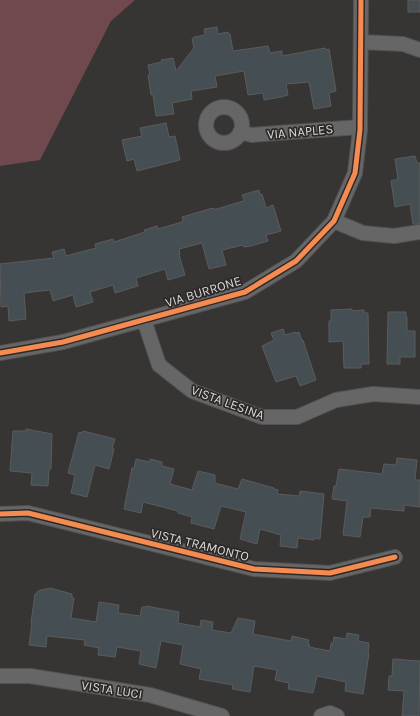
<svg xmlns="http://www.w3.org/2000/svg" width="420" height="716" viewBox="0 0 420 716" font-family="Karla,sans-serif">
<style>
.green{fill:#70494e}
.building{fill:#454f53;stroke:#5c5b5b}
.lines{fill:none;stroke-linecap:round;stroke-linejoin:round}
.minor-casing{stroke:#535151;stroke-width:16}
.minor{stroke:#676666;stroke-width:14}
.cycleway-casing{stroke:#2e2929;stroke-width:8}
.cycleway{stroke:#f68b52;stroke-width:5}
.labels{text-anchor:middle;stroke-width:3.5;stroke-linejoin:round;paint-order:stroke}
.street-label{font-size:13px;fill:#dad7d7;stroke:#2e2929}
</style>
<rect width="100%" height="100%" fill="#373434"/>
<path class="green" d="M 0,0 L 135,0 L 111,21 L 40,160 L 0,166 Z"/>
<path class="building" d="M 408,0 L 420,0 L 420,12 L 408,12 Z
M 217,27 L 218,34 L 228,32 L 228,34 L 230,34 L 233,51 L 268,46 L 270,53 L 282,51 L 282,56 L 325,48 L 326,50 L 329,49 L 336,91 L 329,93 L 331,106 L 314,109 L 309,82 L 286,84 L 288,95 L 281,97 L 264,100 L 263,93 L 248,95 L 244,71 L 215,76 L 217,87 L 191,91 L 192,99 L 172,103 L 174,114 L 156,116 L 153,95 L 151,95 L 148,75 L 150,74 L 148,65 L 162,62 L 161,60 L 173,58 L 176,71 L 194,48 L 192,39 L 194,37 L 205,35 L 204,29 Z
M 166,123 L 169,137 L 175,136 L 180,160 L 137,171 L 134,159 L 127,161 L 122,140 L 142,136 L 140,128 Z
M 415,156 L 417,163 L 420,163 L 420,224 L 413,224 L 410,204 L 395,207 L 391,181 L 398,179 L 395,159 Z
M 259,190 L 260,195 L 262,194 L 266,208 L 273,205 L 281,231 L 266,235 L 268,241 L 251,246 L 244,247 L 243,245 L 222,250 L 226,265 L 209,269 L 202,243 L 179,249 L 180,254 L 179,255 L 185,275 L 168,280 L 165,269 L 136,278 L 138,286 L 115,293 L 113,285 L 90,292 L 93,302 L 76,307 L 73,295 L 53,301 L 50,290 L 24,293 L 26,319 L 9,321 L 8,306 L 1,307 L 0,264 L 54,258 L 52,252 L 64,249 L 66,256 L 96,248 L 95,244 L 113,239 L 114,242 L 145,232 L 144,230 L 157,226 L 158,229 L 182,222 L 183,220 L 182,217 L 213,208 L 214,209 L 217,209 L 243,201 L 244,200 L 242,195 Z
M 352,309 L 352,311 L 364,310 L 364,313 L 368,313 L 369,364 L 361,364 L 361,368 L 344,368 L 343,341 L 329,342 L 329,321 L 331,321 L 331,310 Z
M 388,312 L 406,312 L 406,317 L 407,317 L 407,331 L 415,331 L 415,357 L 400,357 L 400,364 L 387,364 Z
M 283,329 L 285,335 L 296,332 L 296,333 L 299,332 L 302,341 L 303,340 L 316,380 L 300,386 L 296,376 L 276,382 L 262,346 L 274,340 L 271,333 Z
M 26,429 L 52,434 L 51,469 L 49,469 L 48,486 L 31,485 L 32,473 L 10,471 L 13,431 L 26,431 Z
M 83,431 L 115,439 L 112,449 L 114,449 L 109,469 L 95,465 L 87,497 L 71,493 L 75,475 L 68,473 L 79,432 L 82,433 Z
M 397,458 L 417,460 L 415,480 L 420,480 L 420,507 L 404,505 L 404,511 L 371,508 L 370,517 L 363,517 L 360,537 L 343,535 L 347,501 L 332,499 L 334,486 L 336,486 L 339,469 L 382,474 L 384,464 L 396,465 Z
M 136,459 L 150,462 L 150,459 L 162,462 L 162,466 L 174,469 L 170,484 L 192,490 L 198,471 L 215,475 L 215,483 L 238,489 L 242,479 L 274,488 L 274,489 L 278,490 L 277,494 L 299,496 L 300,491 L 324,494 L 320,539 L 314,538 L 314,540 L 298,538 L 297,548 L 280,546 L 281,535 L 260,529 L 257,544 L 240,539 L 246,512 L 221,506 L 214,529 L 191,523 L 192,517 L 178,513 L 178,511 L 143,502 L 141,513 L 124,509 L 132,468 L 134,468 Z
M 50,588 L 72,594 L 72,598 L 74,598 L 71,618 L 96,622 L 99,602 L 119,605 L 118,613 L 140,616 L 142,607 L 145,607 L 146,606 L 179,612 L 178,623 L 200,627 L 201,620 L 213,622 L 212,630 L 231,633 L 238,618 L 255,621 L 253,634 L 291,641 L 292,636 L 309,640 L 308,645 L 310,645 L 309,647 L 330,651 L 331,643 L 333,643 L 334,637 L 346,639 L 347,633 L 359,635 L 358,641 L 369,643 L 368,645 L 369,645 L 368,653 L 369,653 L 363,694 L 345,691 L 346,682 L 317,676 L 313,693 L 288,689 L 289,683 L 275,680 L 277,670 L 254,666 L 250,692 L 232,689 L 233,685 L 199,679 L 201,669 L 180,664 L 183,645 L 161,641 L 156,668 L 139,664 L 141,651 L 117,647 L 115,657 L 98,655 L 99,648 L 84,645 L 85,640 L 47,636 L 46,647 L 29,645 L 32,623 L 31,623 L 35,594 L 37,594 L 37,592 L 41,590 Z
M 393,659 L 420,661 L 419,716 L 402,716 L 404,691 L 388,690 L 389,676 L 392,676 Z"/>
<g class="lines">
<g class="minor-casing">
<path id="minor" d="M 361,42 L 403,44 L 420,50
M206 125a18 18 0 1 1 36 0a18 18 0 1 1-36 0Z
M 240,132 L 252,135 L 360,127
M 334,221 L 363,233 L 394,236 L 420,232
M 144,320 L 159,365 L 192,391 L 262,417 L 297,417 L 336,400 L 373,394 L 420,397
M 0,353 L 63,342 L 245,292 L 296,261 L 334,221 L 355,173 L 360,130 L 361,0
M 0,514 L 28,513 L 254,569 L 330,573 L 395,557
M 0,676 L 30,676 L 150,695 L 222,716
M 321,716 L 330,713 L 337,716"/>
</g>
<use href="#minor" class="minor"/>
<g class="cycleway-casing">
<path id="cycleway" d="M 0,353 L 63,342 L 245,292 L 296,261 L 334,221 L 355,173 L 360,130 L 361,0
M 0,514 L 28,513 L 254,569 L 330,573 L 395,557"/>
</g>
<use href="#cycleway" class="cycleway"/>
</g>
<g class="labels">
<g class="street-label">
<text transform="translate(300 131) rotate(-5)" y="5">VIA NAPLES</text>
<text transform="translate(203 291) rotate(-17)" y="5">VIA BURRONE</text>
<text transform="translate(228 402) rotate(20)" y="5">VISTA LESINA</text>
<text transform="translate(200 544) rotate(14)" y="5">VISTA TRAMONTO</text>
<text transform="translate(112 689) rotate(9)" y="5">VISTA LUCI</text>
</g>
</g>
</svg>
